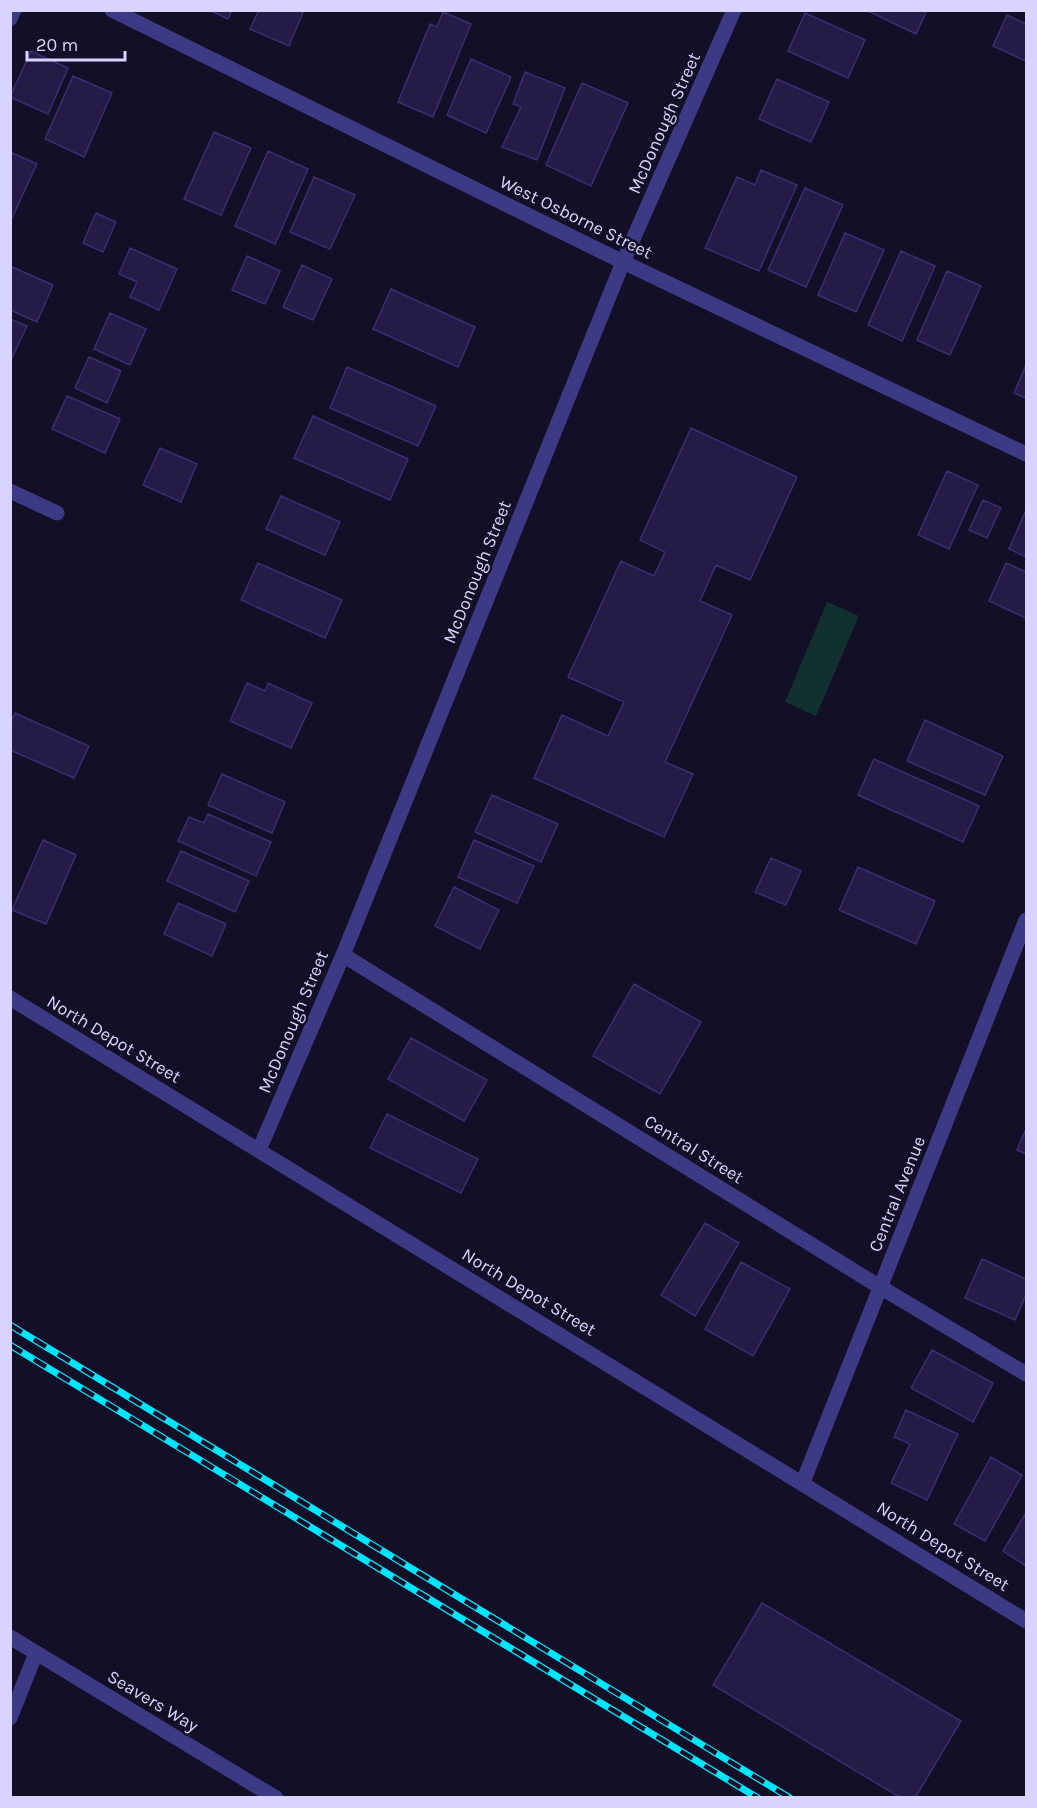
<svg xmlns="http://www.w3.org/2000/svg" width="1037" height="1808" viewBox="0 0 1037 1808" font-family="Karla,sans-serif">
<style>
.green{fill:#12302f}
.building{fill:#241b47;stroke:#3b2d73;stroke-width:1.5}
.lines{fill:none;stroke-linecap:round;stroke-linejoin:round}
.minor{stroke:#3d3a85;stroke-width:15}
.tertiary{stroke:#3d3a85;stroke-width:15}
.rail-casing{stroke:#00e5ff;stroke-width:7}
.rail{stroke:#130f26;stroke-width:4.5;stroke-dasharray:14;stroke-linecap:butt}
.labels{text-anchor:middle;stroke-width:5;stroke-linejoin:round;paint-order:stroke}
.street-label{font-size:18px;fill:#d9d4ff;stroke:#130f26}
</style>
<rect width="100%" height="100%" fill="#130f26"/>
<path class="green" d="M 827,602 L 859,616 L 816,716 L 785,702 Z"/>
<path class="building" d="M 209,10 L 232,10 L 228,19 Z
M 259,10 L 304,10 L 289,46 L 250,29 Z
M 866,10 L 927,10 L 916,34 Z
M 443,12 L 471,24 L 433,117 L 398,102 L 430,24 L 437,27 Z
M 805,13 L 865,40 L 848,78 L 788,51 Z
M 1007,15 L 1026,24 L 1026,61 L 993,46 Z
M 31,51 L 68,68 L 48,114 L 10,97 Z
M 471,59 L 511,77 L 486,133 L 447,115 Z
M 525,72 L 565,88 L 537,160 L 502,147 L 521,107 L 513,104 Z
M 73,76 L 112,93 L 84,157 L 45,139 Z
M 777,79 L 829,102 L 811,142 L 759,119 Z
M 582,83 L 628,103 L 591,186 L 546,165 Z
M 214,132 L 251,148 L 221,215 L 184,199 Z
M 268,151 L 308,169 L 275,244 L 235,226 Z
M 10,152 L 37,164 L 12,218 L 10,217 Z
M 761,170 L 797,185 L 759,271 L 705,248 L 737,177 L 755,185 Z
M 314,177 L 355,195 L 330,249 L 290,232 Z
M 805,188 L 843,205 L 806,287 L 768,270 Z
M 96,213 L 116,222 L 103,252 L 83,243 Z
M 845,233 L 884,250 L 856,312 L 818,295 Z
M 130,248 L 177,269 L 159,310 L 130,297 L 137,282 L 119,274 Z
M 901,251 L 935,266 L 902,341 L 868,325 Z
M 247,256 L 280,271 L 265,304 L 232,290 Z
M 302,265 L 332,279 L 313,320 L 283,307 Z
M 10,266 L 53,285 L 37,322 L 10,310 Z
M 947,271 L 981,286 L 950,355 L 917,340 Z
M 391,289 L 475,327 L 458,367 L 373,329 Z
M 110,313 L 146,329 L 130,365 L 94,349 Z
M 10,319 L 27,326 L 11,360 L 10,360 Z
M 89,357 L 121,371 L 107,403 L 75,388 Z
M 1026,365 L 1026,398 L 1014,393 Z
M 347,367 L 436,406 L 418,446 L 330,408 Z
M 67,396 L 120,419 L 105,453 L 52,429 Z
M 313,416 L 408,459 L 390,500 L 294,458 Z
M 691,428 L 797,477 L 750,580 L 716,565 L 700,601 L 732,615 L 665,762 L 693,774 L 664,837 L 534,778 L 562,715 L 608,736 L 624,702 L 568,677 L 621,561 L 654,576 L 665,552 L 640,540 Z
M 160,448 L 197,464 L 181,502 L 143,485 Z
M 947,471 L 978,485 L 949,549 L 918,535 Z
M 281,496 L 340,522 L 325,555 L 266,529 Z
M 983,500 L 1001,508 L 987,538 L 969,530 Z
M 1026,510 L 1026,557 L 1009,549 Z
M 258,563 L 342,600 L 325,638 L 241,600 Z
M 1006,563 L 1026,572 L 1026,618 L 989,601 Z
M 247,683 L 265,691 L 268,683 L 312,703 L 291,748 L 230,721 Z
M 15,713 L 89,746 L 74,778 L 10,750 L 10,724 Z
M 925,720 L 1003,756 L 985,795 L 907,761 Z
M 874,759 L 979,806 L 963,842 L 858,795 Z
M 222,774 L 285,802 L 272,833 L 208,805 Z
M 492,795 L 558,824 L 541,862 L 475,832 Z
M 208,814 L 271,842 L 256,876 L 178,841 L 189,817 L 204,823 Z
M 43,840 L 76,855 L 46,924 L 12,910 Z
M 474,840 L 534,866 L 517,903 L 458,877 Z
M 181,851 L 249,881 L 235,912 L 167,881 Z
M 771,858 L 801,871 L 786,905 L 755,892 Z
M 858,867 L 935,901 L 916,944 L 839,910 Z
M 454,887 L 499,910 L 480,949 L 435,926 Z
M 178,903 L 226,924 L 212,956 L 164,934 Z
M 634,984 L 701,1022 L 660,1094 L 593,1056 Z
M 411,1038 L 487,1080 L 464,1121 L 388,1079 Z
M 387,1114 L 478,1159 L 461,1193 L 370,1148 Z
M 1026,1129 L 1026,1154 L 1017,1150 Z
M 705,1223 L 739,1243 L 695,1316 L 661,1295 Z
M 982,1259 L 1026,1279 L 1026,1295 L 1015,1320 L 965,1298 Z
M 741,1262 L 790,1289 L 753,1356 L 705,1329 Z
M 932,1350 L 993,1383 L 973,1422 L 911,1388 Z
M 906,1410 L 958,1434 L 927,1500 L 891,1483 L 910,1444 L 894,1437 Z
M 991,1457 L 1022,1475 L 985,1541 L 954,1524 Z
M 1026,1513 L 1026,1566 L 1003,1551 Z
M 762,1603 L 961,1721 L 915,1798 L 901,1798 L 713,1685 Z"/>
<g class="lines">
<path class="minor" d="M 112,10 L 623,262 L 1026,454
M 10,19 L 14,10
M 10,491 L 57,513
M 343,955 L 880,1287 L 1026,1374
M 259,1150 L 343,955 L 623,262 L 734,10
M 10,1637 L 276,1798
M 10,1718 L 36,1653"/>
<path class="tertiary" d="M 10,998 L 1026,1621
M 803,1482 L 1026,920"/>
<g class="rail-casing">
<path id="rail" d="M 10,1325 L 790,1798
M 10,1345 L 758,1798"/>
</g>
<use href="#rail" class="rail"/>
</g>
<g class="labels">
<g class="street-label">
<text transform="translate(664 123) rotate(-66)" y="6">McDonough Street</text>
<text transform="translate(576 217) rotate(26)" y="6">West Osborne Street</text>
<text transform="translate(477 572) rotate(-68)" y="6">McDonough Street</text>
<text transform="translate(293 1022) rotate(-67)" y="6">McDonough Street</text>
<text transform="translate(114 1039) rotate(31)" y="6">North Depot Street</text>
<text transform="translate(694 1149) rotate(32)" y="6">Central Street</text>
<text transform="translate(897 1194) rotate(-68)" y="6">Central Avenue</text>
<text transform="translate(529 1292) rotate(31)" y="6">North Depot Street</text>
<text transform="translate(943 1546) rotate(32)" y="6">North Depot Street</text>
<text transform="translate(153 1701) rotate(31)" y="6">Seavers Way</text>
</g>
</g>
<rect width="1037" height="1808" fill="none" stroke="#d9d4ff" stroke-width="24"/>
<path d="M27 51v9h98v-9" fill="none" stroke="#d9d4ff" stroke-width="3"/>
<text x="36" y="51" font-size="18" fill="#d9d4ff" stroke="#130f26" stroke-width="4.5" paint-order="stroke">20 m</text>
</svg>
